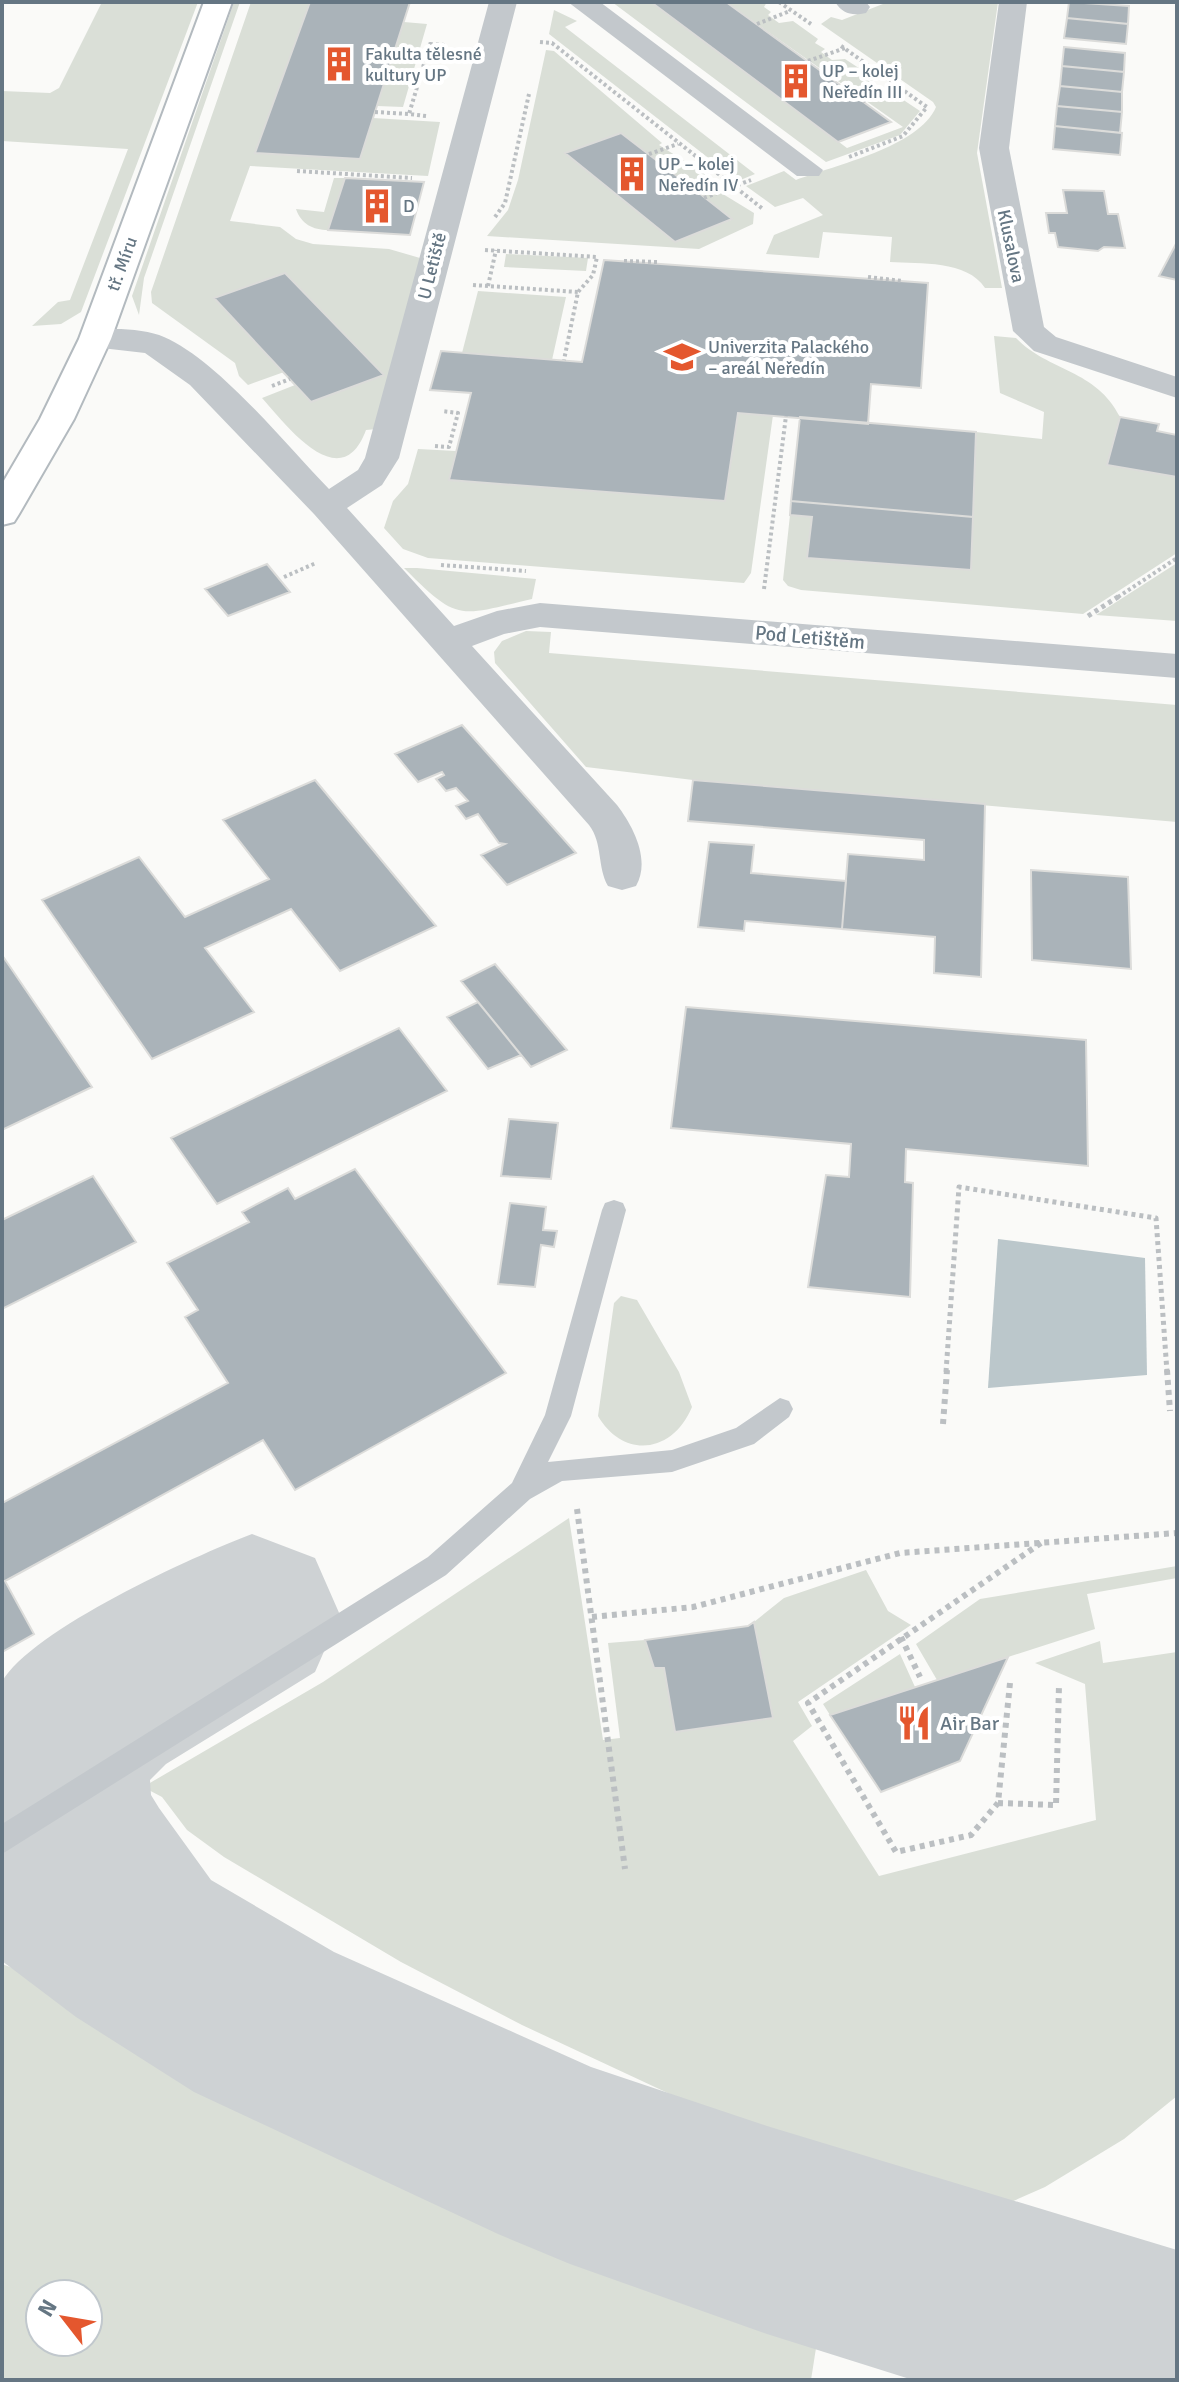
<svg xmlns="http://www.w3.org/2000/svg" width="1179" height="2382" viewBox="0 0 1179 2382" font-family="Signika,sans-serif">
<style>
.green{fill:#dadfd7;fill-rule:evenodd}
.water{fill:#bbc7cb}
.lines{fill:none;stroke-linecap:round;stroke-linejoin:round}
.taxiway{fill:#ced2d4;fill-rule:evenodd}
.building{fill:#aab3b9;stroke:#dcdcda;stroke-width:2}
.secondary-casing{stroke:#b3babf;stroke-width:4}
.path-far2{stroke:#bbbfc2;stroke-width:4;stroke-dasharray:3 3;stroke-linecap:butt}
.path-far1{stroke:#bbbfc2;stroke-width:5;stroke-dasharray:4 4;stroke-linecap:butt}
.path{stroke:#bbbfc2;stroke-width:6;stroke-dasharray:5 5;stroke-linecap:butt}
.lane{fill:#c3c8cc;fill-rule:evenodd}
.street{fill:#c3c8cc;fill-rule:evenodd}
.secondary{fill:#fff;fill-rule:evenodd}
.labels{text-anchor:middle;stroke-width:8;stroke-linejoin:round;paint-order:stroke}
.far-poi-label{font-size:18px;fill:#657683;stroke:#fff;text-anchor:start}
.far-street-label{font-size:18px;fill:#657683;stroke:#fff}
.street-label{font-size:20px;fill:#657683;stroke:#fff}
.poi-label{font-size:20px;fill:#657683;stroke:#fff;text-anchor:start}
</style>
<rect width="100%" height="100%" fill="#fafaf8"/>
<path class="green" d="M 102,2 L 198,2 L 81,312 L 61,324 L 32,326 L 58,302 L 70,300 L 128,149 L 2,141 L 2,91 L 50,93 L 59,88 Z
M 234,2 L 240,2 L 144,278 L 139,315 L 132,296 Z
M 251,2 L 310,2 L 255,153 L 360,159 L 373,118 L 440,122 L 428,176 L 250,166 L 230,221 L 280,227 L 296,239 L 313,244 L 389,249 L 420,258 L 377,429 L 366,430 C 341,498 286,425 262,398 L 295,385 L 284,372 L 248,385 L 239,376 L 235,363 L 152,303 L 151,292 Z
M 612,2 L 651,2 L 847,148 L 903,127 L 726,2 L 767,2 L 764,7 L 771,12 L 768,15 L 779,23 L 793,21 L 818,39 L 815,43 L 825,49 L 821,52 L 832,60 L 845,59 L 874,78 L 872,83 L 879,88 L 875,91 L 887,99 L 899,97 L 920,111 L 900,135 L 826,162 Z
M 888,2 L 998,2 L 977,153 L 1002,288 L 985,288 C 967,260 920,264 890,262 L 892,237 L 823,232 L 819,258 L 766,254 L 774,235 L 823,215 L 803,198 L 775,207 L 746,186 L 784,171 L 796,180 C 835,165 919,147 936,107 L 933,102 L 821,24 L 831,17 L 842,20 Z
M 554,10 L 577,21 L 565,27 L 755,174 L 738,181 L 549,34 Z
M 404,22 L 427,24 L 403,107 L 377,106 Z
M 546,50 L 554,51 L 662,143 L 659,145 L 705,174 L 700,180 L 754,213 L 753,224 L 699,249 L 487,236 L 508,210 L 518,180 ZM 621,133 L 731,219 L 731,220 L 675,241 L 566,153 Z
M 334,178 L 345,178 L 328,230 C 313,230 301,224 296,209 L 324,212 Z
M 506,254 L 588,258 L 586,271 L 504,267 Z
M 478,291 L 566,297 L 552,360 L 462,353 Z
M 994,336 L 1016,338 C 1049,372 1096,369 1120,417 L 1108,465 L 1177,476 L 1177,553 L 1083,614 L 801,590 L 788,586 L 783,580 L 790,515 L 812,517 L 808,558 L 970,570 L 976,432 L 1042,439 L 1044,412 L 1000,393 Z
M 738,413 L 773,415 L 751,573 L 744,583 L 428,558 L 403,549 L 384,528 L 393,501 L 408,484 L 418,449 L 456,451 L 449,480 L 725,501 Z
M 1177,563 L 1177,621 L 1096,615 Z
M 404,568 L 417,568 L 536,579 L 532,599 C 458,616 459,623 404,568 Z
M 526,631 L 551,632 L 549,653 L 1177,705 L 1177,822 L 693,780 L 586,767 L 495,663 L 494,652 L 502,641 Z
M 621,1296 L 637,1300 L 679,1372 L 692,1407 C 673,1453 624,1460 598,1416 L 614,1303 Z
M 569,1518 L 603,1740 L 620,1738 L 608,1643 L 645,1640 L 654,1668 L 664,1668 L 676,1732 L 772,1718 L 754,1622 L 784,1598 L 866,1570 L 888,1611 L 911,1625 L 798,1702 L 812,1726 L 793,1741 L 879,1876 L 1096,1820 L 1085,1684 L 1035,1663 L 1100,1641 L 1103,1663 L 1177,1652 L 1177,2096 L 1124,2139 L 1045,2187 L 1002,2206 L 921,2189 L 816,2154 L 672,2095 L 522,2025 L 401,1962 L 224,1857 L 187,1830 L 162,1797 L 143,1787 L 323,1682 Z
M 1177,1566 L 1177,1578 L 1087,1594 L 1095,1629 L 937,1680 L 916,1644 L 980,1599 Z
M 900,1654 L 915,1687 L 830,1715 L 823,1704 Z
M 2,1964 L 53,1983 L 581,2225 L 681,2257 L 787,2283 L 824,2297 L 811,2380 L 2,2380 ZM 40,2294 L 88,2294 L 88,2342 L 40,2342 Z
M 939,2338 L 950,2339 C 959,2354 979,2356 992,2368 L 1000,2354 L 1088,2380 L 985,2380 L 958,2358 L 936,2351 Z"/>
<path class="water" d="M 998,1239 L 1145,1258 L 1147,1375 L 988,1388 Z"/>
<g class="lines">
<path class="taxiway" d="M 252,1534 L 315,1558 L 340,1615 L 315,1672 L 166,1764 L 150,1780 L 151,1795 L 159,1808 L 211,1880 L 334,1952 L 591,2067 L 767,2126 L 1177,2250 L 1177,2380 L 913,2380 L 767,2334 L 570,2264 L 498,2234 L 194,2092 L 76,2017 L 2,1961 L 2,1682 C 31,1630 194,1556 252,1534 Z"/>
</g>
<path class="building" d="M 310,2 L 410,2 L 360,159 L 255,153 Z
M 651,2 L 726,2 L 891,122 L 838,142 Z
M 1069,2 L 1129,6 L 1128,24 L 1067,18 Z
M 1067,18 L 1128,24 L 1126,44 L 1064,38 Z
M 1064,47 L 1125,53 L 1124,72 L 1062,66 Z
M 1062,66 L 1124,72 L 1122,92 L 1060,86 Z
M 1060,86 L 1122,92 L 1122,112 L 1057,106 Z
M 1057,106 L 1122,112 L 1120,133 L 1055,126 Z
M 1055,126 L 1122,133 L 1120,155 L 1053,149 Z
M 621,133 L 699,193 L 732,219 L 675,242 L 565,153 Z
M 345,178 L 424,182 L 410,235 L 328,230 Z
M 1063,190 L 1104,191 L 1108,214 L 1118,214 L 1125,248 L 1104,247 L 1098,251 L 1058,247 L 1055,233 L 1049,233 L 1046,213 L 1067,213 Z
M 1177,242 L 1177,280 L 1159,276 Z
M 604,260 L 928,283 L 921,388 L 871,384 L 868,424 L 738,413 L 725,501 L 449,480 L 471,393 L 430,390 L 441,351 L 582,362 Z
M 285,273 L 384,375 L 311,402 L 214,298 Z
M 800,417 L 976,432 L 973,517 L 791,501 Z
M 1120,417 L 1159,424 L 1157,431 L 1177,435 L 1177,477 L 1107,465 Z
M 791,501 L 973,517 L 971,570 L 807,558 L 812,517 L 790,515 Z
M 267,564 L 290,592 L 228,616 L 205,589 Z
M 462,725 L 576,853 L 507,885 L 481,855 L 505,844 L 499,843 L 478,814 L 466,819 L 456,806 L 468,801 L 456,788 L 446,791 L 436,779 L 444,775 L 442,772 L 418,782 L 395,754 Z
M 315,780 L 436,926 L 340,971 L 291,909 L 205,948 L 254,1012 L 152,1059 L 42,900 L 139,857 L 185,917 L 269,879 L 223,820 Z
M 693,780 L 985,804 L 981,977 L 934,973 L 935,937 L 842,929 L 848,854 L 924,860 L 924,840 L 688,821 Z
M 709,842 L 754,845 L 751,873 L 846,881 L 842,929 L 745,921 L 744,931 L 698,927 Z
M 1031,870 L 1128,877 L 1131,969 L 1032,960 Z
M 2,955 L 92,1087 L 2,1130 Z
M 495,964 L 567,1050 L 531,1067 L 461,981 Z
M 478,1002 L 521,1055 L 488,1069 L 447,1017 Z
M 686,1007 L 1086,1040 L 1088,1166 L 906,1149 L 905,1182 L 913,1183 L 910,1297 L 808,1287 L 826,1175 L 849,1177 L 851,1144 L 671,1128 Z
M 399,1028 L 447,1091 L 217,1204 L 171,1138 Z
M 509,1119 L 558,1123 L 551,1179 L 501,1176 Z
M 355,1169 L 506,1373 L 295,1490 L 263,1440 L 5,1581 L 34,1634 L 2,1652 L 2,1503 L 228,1383 L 185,1317 L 198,1310 L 167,1263 L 249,1222 L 242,1212 L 288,1188 L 295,1199 Z
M 93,1176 L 136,1242 L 2,1309 L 2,1220 Z
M 510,1203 L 546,1207 L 543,1230 L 557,1231 L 554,1247 L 541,1245 L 535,1287 L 498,1284 Z
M 754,1622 L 773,1718 L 675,1732 L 664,1668 L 654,1668 L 645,1640 L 748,1626 Z
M 1008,1657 L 960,1761 L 881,1792 L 830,1715 Z"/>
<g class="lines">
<g class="secondary-casing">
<path id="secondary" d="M 204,2 L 232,2 L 111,339 L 74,419 L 19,514 L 14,522 L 2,525 L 2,484 L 40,419 L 79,339 Z"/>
</g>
<path class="path-far2" d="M 779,2 L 811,24
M 757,24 L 790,11
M 540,42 L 552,43 L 763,209
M 841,46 L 927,107 L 903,136 L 849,157
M 808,61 L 845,48
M 863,101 L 899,88
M 375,112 L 409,114
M 426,116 L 409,114 L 430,44 L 445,45
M 649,154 L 678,144
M 297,171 L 412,178
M 704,198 L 751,180
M 495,217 L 505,203 L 529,94
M 485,250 L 597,257 L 593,275 L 578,292
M 624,261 L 658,262
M 868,277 L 902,281
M 473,285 L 578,292 L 564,360
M 488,286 L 496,250
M 272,386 L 290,379
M 435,446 L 449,447 L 458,413 L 442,411
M 441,565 L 526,571
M 284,577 L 316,563
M 764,589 L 786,416
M 1118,597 L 1177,558"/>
<path class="path-far1" d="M 1088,616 L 1121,595
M 946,1372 L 959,1187 L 1156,1218 L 1167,1372"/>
<path class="path" d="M 1167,1370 L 1170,1411
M 943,1424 L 947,1370
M 577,1509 L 625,1869
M 592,1617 L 693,1607 L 900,1553 L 1177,1533
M 901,1637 L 920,1677
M 1010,1683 L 998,1803 L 971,1835 L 896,1852 L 808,1703 L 1041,1543
M 998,1803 L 1056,1805 L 1059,1685"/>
<path class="lane" d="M 614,1200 L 623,1203 L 626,1210 L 571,1416 L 548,1462 L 672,1450 L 736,1428 L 780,1398 L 789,1401 L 793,1409 L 789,1417 L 754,1444 L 672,1472 L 562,1481 L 530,1499 L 446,1575 L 2,1854 L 2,1824 L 428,1557 L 512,1483 L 545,1415 L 602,1210 L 605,1203 Z"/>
<path class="street" d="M 489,2 L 517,2 L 399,458 L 382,485 L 347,508 L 454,626 L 497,611 L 540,603 L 1177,654 L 1177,678 L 540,627 L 504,634 L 472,646 L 617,805 C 633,826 651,860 636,886 L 622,890 L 608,886 C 597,867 603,843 589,825 L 314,514 L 190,385 L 145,353 L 84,346 L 79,339 L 84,332 C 104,327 144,328 164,337 C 219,361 286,445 329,489 L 358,470 L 365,458 Z
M 568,2 L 600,2 L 823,170 L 819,176 L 797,176 Z
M 835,2 L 866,2 L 870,7 L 866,13 C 852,16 843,14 835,2 Z
M 999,2 L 1027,2 L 1009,148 L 1044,327 L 1056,337 L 1177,377 L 1177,398 L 1034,351 L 1013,331 L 979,148 Z"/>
<use href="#secondary" class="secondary"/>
</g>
<defs>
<g id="building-bare" transform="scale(2.76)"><path d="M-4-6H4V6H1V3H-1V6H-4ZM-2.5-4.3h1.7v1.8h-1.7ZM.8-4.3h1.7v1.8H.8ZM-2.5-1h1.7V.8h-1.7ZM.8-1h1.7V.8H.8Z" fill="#e4572e" stroke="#fff" stroke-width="2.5" paint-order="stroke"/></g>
<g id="university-bare" transform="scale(2.76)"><path d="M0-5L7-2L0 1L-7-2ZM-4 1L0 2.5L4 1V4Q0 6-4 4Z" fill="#e4572e" stroke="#fff" stroke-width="2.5" paint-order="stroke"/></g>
<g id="restaurant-bare" transform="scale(2.76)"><path d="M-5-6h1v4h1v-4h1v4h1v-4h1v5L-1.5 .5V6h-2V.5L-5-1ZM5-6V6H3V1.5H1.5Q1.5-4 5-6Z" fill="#e4572e" stroke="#fff" stroke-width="2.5" paint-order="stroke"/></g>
</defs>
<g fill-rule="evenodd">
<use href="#building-bare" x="339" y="64"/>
<use href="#building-bare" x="796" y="81"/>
<use href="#building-bare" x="632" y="174"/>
<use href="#building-bare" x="377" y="206"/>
<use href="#university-bare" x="682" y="357"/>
<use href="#restaurant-bare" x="914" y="1723"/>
</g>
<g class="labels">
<g class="far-poi-label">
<text x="365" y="60">Fakulta tělesné<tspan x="365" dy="21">kultury UP</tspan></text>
<text x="822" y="77">UP – kolej<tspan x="822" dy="21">Neředín III</tspan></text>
<text x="658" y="170">UP – kolej<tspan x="658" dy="21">Neředín IV</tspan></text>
<text x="403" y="212">D</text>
<text x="708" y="353">Univerzita Palackého<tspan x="708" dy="21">– areál Neředín</tspan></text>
</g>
<g class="far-street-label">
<text transform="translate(1011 246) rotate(78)" y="6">Klusalova</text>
<text transform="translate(122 264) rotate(-70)" y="6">tř. Míru</text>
<text transform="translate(432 266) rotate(-76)" y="6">U Letiště</text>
</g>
<g class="street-label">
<text transform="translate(810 637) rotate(5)" y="7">Pod Letištěm</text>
</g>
<g class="poi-label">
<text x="940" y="1730">Air Bar</text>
</g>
</g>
<rect width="1179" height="2382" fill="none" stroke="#657683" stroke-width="8"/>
<g transform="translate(64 2318) rotate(301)"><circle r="38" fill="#ffffff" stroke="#c1c8cd" stroke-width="2"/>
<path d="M0-6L14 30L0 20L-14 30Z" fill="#e4572e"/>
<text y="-12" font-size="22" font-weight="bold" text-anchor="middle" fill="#657683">N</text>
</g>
</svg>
